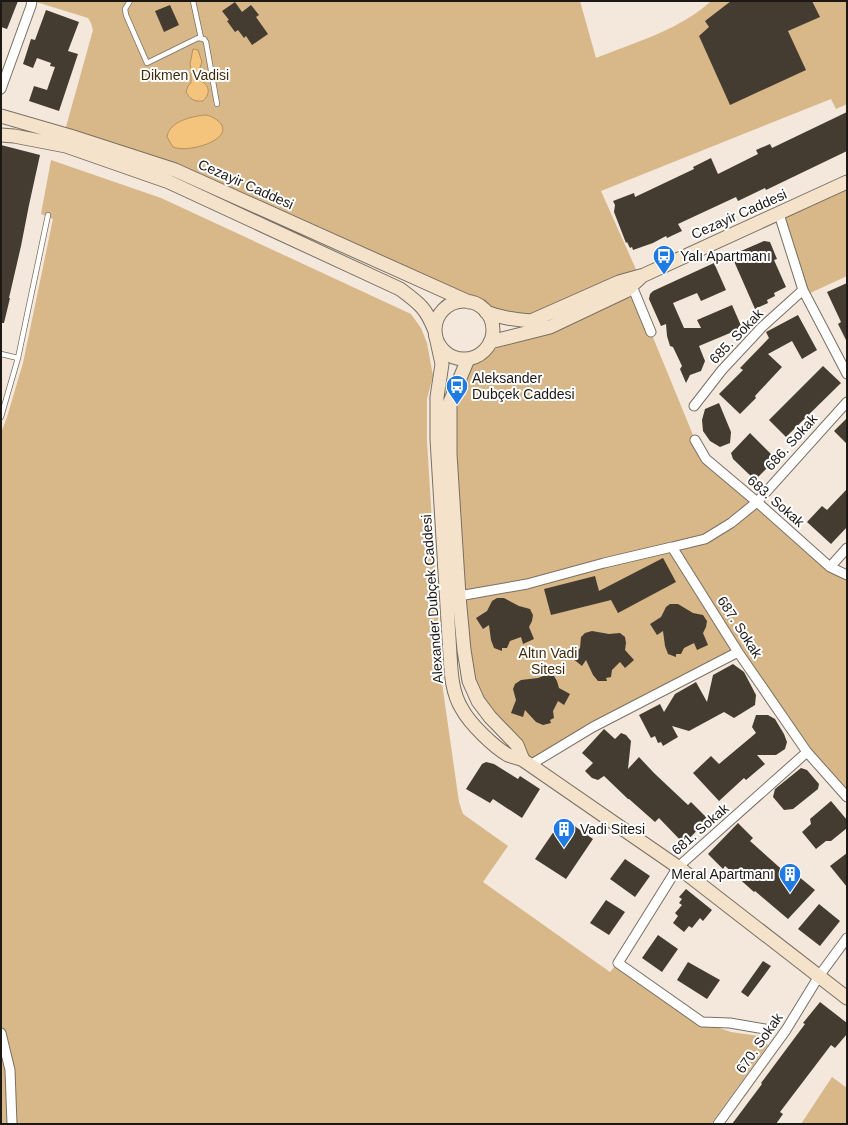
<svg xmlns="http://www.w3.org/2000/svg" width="848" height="1125" viewBox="0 0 848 1125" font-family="Helvetica,sans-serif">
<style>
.green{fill:#d8b789}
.water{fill:#f5c47c;stroke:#b4905d}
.building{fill:#443c31}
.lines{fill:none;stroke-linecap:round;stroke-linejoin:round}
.service-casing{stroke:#797064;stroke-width:6}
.minor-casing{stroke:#797064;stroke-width:11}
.secondary-casing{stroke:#797064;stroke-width:15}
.service{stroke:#fff;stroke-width:4.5}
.minor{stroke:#fff;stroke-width:9}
.secondary{stroke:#f4e3ca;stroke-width:13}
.labels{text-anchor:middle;stroke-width:4;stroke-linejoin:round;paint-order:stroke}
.park-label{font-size:14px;fill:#402c0c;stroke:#fff}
.street-label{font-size:14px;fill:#1c1814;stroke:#fff}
.poi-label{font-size:14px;fill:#1c1814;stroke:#fff;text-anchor:start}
</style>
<rect width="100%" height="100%" fill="#f3e8db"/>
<path class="green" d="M 33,1 L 580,1 L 596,58 C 633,43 682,29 711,1 L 847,1 L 847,104 L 836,109 L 831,99 L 601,191 L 639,276 L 531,321 L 486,312 L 481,306 L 175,170 L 64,134 L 93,30 L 91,23 L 88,18 Z
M 51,160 L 161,198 L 411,314 L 421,328 L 427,343 L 433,376 L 427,399 L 427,441 L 442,683 L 459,802 L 463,814 L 508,846 L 483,882 L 610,972 L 618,963 L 702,1022 L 731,1032 L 759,1036 L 768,1045 L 711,1124 L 1,1124 L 1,433 L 7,417 L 23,363 L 53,219 L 41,214 Z
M 847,182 L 847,276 L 806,295 L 779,214 Z
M 632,286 L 695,440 L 706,459 L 847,575 L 847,797 L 807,752 L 738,652 L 530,765 L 469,681 L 450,454 L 459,378 L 477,356 L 550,327 Z
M 832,1077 L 847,1088 L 847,1124 L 801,1124 Z"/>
<path class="water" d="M 193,49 L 198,50 L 202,62 L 198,73 L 199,80 C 210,85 211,93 203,101 C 194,102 190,99 186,92 L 188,86 L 191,83 L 191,69 L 190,64 Z
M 206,115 C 210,116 213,117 217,120 C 240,138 189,154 173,147 L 167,137 C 169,121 193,116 206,115 Z"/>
<path class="building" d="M 1,1 L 18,1 L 7,29 L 1,27 Z
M 731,1 L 812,1 L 820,17 L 788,31 L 806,70 L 730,105 L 699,36 L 709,27 L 705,21 Z
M 235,2 L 242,12 L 251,5 L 259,15 L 256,17 L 268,34 L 252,45 L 246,36 L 244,38 L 238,30 L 235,32 L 227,21 L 229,20 L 222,11 Z
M 170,5 L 179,25 L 164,32 L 155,11 Z
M 46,10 L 79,22 L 68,51 L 78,54 L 59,111 L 29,101 L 34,86 L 47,90 L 55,67 L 50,66 L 51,63 L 37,58 L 33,68 L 23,64 L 31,39 L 35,40 Z
M 847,112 L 847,151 L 766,190 L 765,188 L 738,201 L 736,197 L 678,224 L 682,231 L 667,238 L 666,236 L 653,243 L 633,250 L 632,247 L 630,248 L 627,242 L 626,243 L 614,212 L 615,205 L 613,201 L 634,193 L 635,197 L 694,169 L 693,167 L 711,158 L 718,174 L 758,154 L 756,150 L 770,144 L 772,148 Z
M 1,145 L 40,155 L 29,205 L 21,246 L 9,298 L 10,298 L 4,323 L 1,323 Z
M 764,241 L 770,242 L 777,259 L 774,260 L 786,287 L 774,293 L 775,296 L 767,300 L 768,303 L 755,309 L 733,259 L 734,254 Z
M 714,263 L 726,290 L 701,301 L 697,293 L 673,303 L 684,328 L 701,328 L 697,320 L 732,305 L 742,328 L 699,346 L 705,361 L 701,371 L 690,375 L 686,383 L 680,369 L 682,366 L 673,347 L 670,346 L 667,336 L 666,324 L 661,326 L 649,299 L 650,294 L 653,291 Z
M 847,283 L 847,342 L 838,324 L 841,322 L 827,292 Z
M 798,315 L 817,350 L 802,359 L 792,341 L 768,354 L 782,367 L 755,396 L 756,398 L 740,414 L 719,394 L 743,370 L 740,368 L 769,338 L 766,332 Z
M 823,366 L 841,383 L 786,437 L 769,420 Z
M 719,403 L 731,432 L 730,443 L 720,447 L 710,441 L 703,431 L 702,420 L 705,409 Z
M 847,418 L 847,444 L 834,431 Z
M 750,433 L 776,459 L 755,480 L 733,459 L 731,453 Z
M 847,489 L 847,527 L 831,544 L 807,522 L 822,506 L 827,510 Z
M 663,558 L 676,582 L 618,613 L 611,600 L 551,615 L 544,589 L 595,576 L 599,591 Z
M 497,598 L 504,598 L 519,606 L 530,609 L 533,615 L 532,621 L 529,627 L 534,639 L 523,644 L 521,637 L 510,641 L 507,648 L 502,648 L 502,651 L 494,648 L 491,640 L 489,625 L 483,629 L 476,618 L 487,611 L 492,601 Z
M 670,604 L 678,604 L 693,613 L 703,615 L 707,621 L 706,627 L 703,633 L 708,645 L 697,650 L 694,643 L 684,648 L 681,654 L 676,654 L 676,657 L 668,654 L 665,646 L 663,631 L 657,635 L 650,624 L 661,617 L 666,607 Z
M 592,631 L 609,634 L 620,633 L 625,637 L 626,643 L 625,650 L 634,660 L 625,668 L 620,662 L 612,670 L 611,677 L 606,678 L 607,681 L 598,681 L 593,675 L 586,660 L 582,666 L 572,658 L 580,648 L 581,637 L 585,633 Z
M 733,664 L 744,672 L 756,695 L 755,705 L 734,718 L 724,712 L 689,731 L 672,726 L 678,737 L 663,746 L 661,742 L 658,743 L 655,736 L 651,738 L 639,715 L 660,704 L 664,712 L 675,694 L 696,682 L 707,702 L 713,675 Z
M 548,674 L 554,676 L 557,681 L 559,688 L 570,694 L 564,705 L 558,701 L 553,711 L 554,718 L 550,720 L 551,723 L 543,725 L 536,722 L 525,710 L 523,717 L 511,713 L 516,700 L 513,689 L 515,684 L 521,680 L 538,678 Z
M 756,715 L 768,715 L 775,719 L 784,734 L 787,742 L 785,749 L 776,755 L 757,755 L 765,764 L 746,780 L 744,778 L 719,801 L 693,773 L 711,756 L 719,764 L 756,733 L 752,727 Z
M 604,729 L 615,739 L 621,733 L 626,735 L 631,741 L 628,769 L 639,757 L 654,773 L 688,805 L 691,802 L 708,819 L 684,844 L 659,818 L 655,822 L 629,799 L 628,799 L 604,776 L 598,780 L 592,778 L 585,771 L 593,763 L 582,753 Z
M 486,762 L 494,764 L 518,779 L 520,776 L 540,789 L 522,818 L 493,799 L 490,803 L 466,789 L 482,764 Z
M 801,768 L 807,770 L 819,784 L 818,789 L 793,809 L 784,810 L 773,797 L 775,789 Z
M 831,801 L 847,820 L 847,828 L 831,841 L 826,841 L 816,849 L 802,832 L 811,824 L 810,819 Z
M 563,818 L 593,839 L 566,879 L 535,859 Z
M 738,823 L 753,838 L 750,841 L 788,875 L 792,871 L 815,890 L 788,919 L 755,891 L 754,892 L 725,866 L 723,869 L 708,854 Z
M 847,853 L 847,887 L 830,866 Z
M 625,859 L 650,876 L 635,897 L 610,879 Z
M 686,889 L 712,910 L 703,921 L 700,918 L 692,928 L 689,926 L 684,932 L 673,923 L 678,916 L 675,913 L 682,905 L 679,903 L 682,899 L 679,897 Z
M 606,900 L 625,912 L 609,935 L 590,923 Z
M 819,904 L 840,921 L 820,946 L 798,929 Z
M 658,935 L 678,949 L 662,972 L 642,958 Z
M 763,961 L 771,966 L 748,997 L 741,992 Z
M 688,962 L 720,980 L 707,999 L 677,980 Z
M 820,1002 L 847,1023 L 847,1034 L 835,1048 L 831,1045 L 780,1112 L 783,1114 L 776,1124 L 732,1124 L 762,1084 L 761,1083 L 805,1024 L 803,1023 Z"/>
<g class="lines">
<g class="service-casing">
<path id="service" d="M 130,1 L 125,9 L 126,15 L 147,63 L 198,38 L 204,39 L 206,42 L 217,104
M 193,1 L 201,38
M 1,354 L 18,358
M 1,417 L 18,358 L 48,215"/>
</g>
<g class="minor-casing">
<path id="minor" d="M 1,89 L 31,6 L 32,1
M 779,214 L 803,290 L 847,374
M 632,286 L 651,332
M 847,402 L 757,502 L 731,523 L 705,539 L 672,547 L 738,652 L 807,752 L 847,797
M 694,406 L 722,370 L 762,327 L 803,290
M 695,440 L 706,459 L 757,502 L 830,567 L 847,575
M 830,567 L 847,548
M 459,596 L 527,584 L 604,563 L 672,547
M 530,765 L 593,727 L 738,652
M 765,1029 L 730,1023 L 702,1022 L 618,963 L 678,867 L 807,752
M 1,1033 L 10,1070 L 12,1124
M 718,1124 L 786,1030 L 819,976 L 847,938"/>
</g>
<g class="secondary-casing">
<path id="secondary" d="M 1,116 L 70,136 L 175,170 L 469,302
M 1,135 L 14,136 L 66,146 L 169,182 L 400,289 C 420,304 426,308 435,331
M435 330a29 29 0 1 1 58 0a29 29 0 1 1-58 0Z
M 486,312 C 501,318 515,320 531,321 L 619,282 L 644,275 L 847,182
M 437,341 L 442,364 L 437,397 L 437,439 L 450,655 C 451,673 452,693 462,709 C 470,724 494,747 508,755 C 513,757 519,758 523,760 L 678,867 L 847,998
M 490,342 L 550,327 L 626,291 L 641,277
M 468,359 L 450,402 L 450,454 L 459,596 L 464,650 L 469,681 L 478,701 L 490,717 L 517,745 L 523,760"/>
</g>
<use href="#service" class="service"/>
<use href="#minor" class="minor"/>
<use href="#secondary" class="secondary"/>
</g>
<defs>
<g id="bus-pin" transform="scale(1.15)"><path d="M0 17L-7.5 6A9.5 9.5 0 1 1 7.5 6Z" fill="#207ae4" stroke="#fff"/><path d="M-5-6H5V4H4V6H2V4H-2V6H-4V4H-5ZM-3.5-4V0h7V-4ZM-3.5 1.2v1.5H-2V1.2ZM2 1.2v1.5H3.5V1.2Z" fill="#fff"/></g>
<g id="building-pin" transform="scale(1.15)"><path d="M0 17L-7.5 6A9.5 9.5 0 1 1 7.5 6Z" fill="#207ae4" stroke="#fff"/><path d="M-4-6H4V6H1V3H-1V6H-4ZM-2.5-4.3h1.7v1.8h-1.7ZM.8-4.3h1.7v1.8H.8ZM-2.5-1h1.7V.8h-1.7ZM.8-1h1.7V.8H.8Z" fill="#fff"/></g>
</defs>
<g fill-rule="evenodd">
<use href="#bus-pin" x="664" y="256"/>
<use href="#bus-pin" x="457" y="386"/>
<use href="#building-pin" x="564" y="829"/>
<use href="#building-pin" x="790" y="874"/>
</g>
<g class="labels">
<g class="park-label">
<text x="185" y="80">Dikmen Vadisi</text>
<text x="548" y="658">Altın Vadi<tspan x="548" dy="16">Sitesi</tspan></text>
</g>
<g class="street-label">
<text transform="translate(246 184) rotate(24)" y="5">Cezayir Caddesi</text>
<text transform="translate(739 214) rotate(-24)" y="5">Cezayir Caddesi</text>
<text transform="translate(736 336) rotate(-46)" y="5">685. Sokak</text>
<text transform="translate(791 442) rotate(-48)" y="5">686. Sokak</text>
<text transform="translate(776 501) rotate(41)" y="5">683. Sokak</text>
<text transform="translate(432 599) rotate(-94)" y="5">Alexander Dubçek Caddesi</text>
<text transform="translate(740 627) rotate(57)" y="5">687. Sokak</text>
<text transform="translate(700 829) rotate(-41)" y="5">681. Sokak</text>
<text transform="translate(759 1043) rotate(-55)" y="5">670. Sokak</text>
</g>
<g class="poi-label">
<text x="680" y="261">Yalı Apartmanı</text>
<text x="472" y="383">Aleksander<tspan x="472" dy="16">Dubçek Caddesi</tspan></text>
<text x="580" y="834">Vadi Sitesi</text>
<text x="774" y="879" text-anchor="end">Meral Apartmanı</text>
</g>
</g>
<rect width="848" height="1125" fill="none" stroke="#1c1814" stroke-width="4"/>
</svg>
